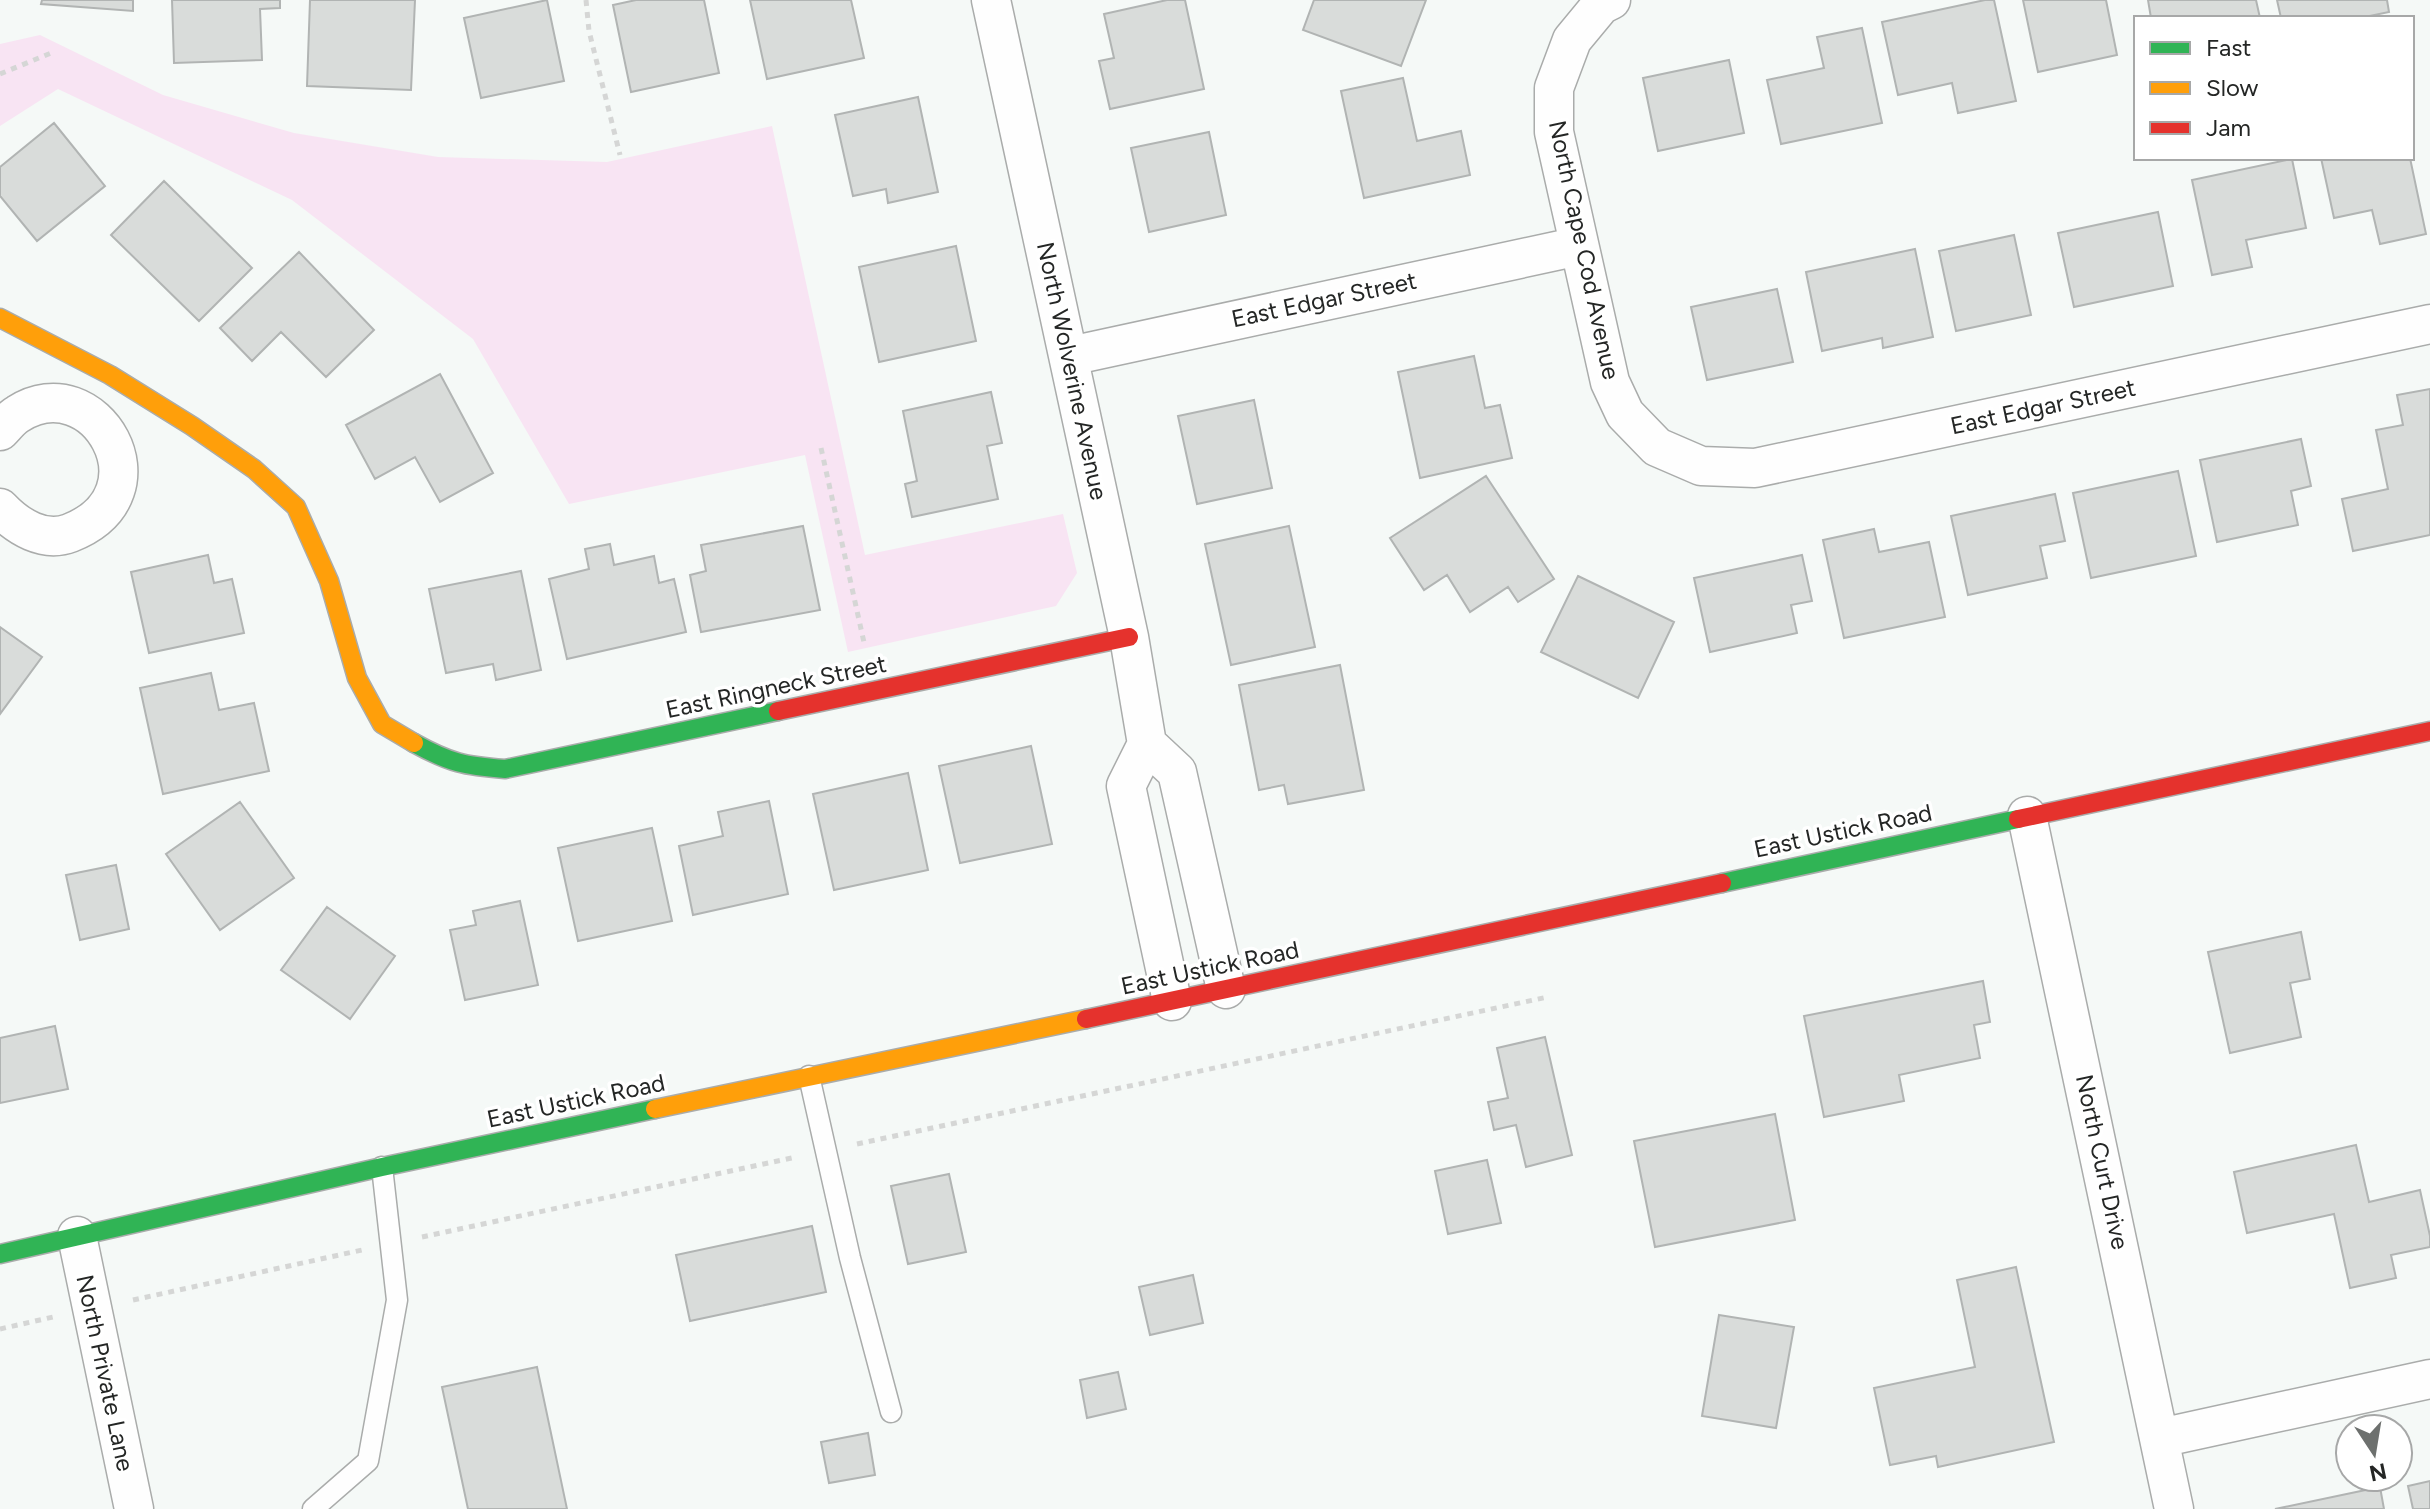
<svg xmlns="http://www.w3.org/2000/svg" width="2430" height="1509" viewBox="0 0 2430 1509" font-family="Figtree,sans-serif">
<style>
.green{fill:#f8e4f3}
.building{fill:#d9dcda;stroke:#b1b4b3;stroke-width:2}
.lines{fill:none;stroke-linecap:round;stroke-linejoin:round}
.lane-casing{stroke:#aaacab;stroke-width:23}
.street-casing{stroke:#aaacab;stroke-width:41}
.fast-casing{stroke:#aaacab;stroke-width:21}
.slow-casing{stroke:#aaacab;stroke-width:21}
.jam-casing{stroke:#aaacab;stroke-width:21}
.path{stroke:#d5d6d5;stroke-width:5;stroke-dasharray:6 6;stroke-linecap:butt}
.lane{stroke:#fefefe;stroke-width:20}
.street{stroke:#fefefe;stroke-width:38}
.fast{stroke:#30b455;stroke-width:18}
.slow{stroke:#ff9f0a;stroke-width:18}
.jam{stroke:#e5322d;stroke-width:18}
.labels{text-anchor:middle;stroke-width:7;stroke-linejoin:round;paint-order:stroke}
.street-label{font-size:24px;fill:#242625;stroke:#fff}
</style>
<rect width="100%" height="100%" fill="#f5f9f7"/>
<path class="green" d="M 40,35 L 163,95 L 294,133 L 438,157 L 607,162 L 772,126 L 865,555 L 1063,514 L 1077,573 L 1056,606 L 848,652 L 805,455 L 569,504 L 473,339 L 292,200 L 58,89 L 0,126 L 0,44 Z"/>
<path class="building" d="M 42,0 L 133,0 L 133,11 L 41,4 Z
M 172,0 L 280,0 L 280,8 L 260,9 L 262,60 L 174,63 Z
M 310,0 L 415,0 L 411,90 L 307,86 Z
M 547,0 L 564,81 L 481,98 L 464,18 Z
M 636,0 L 704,0 L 719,73 L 631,92 L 613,5 Z
M 750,0 L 851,0 L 864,58 L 767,79 Z
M 1167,0 L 1185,0 L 1204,89 L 1110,109 L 1099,61 L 1114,58 L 1104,14 Z
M 1314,0 L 1426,0 L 1401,66 L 1303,30 Z
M 1985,0 L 1994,0 L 2016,101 L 1958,113 L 1952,83 L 1898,95 L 1882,22 Z
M 2023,0 L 2106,0 L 2117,55 L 2038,72 Z
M 2148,0 L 2256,0 L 2260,18 L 2151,18 Z
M 2277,0 L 2387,0 L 2389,12 L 2360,18 L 2281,18 Z
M 1862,28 L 1882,123 L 1781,144 L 1767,80 L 1824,68 L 1817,37 Z
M 1729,60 L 1744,133 L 1658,151 L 1643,78 Z
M 1403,78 L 1417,141 L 1461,131 L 1470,175 L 1364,198 L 1341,91 Z
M 918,97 L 938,192 L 888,203 L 886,189 L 853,196 L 835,115 Z
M 54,123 L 105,186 L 37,241 L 0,196 L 0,167 Z
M 1209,132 L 1226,215 L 1149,232 L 1131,148 Z
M 2321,158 L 2410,158 L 2426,234 L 2380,244 L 2372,210 L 2334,218 Z
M 2292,159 L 2306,228 L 2246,240 L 2252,267 L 2212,275 L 2192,180 Z
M 164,181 L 252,268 L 199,321 L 111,235 Z
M 2158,212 L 2173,286 L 2074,307 L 2058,233 Z
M 2014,235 L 2031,315 L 1956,331 L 1939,251 Z
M 956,246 L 976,341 L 879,362 L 859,267 Z
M 1915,249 L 1933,337 L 1883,348 L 1882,338 L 1822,351 L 1806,272 Z
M 299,252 L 374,330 L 326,377 L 281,332 L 252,361 L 220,328 Z
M 1777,289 L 1793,362 L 1707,380 L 1691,307 Z
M 1474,356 L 1485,408 L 1500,405 L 1512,458 L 1420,478 L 1398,372 Z
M 440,374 L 493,473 L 440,502 L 415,457 L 375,479 L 346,425 Z
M 2430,389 L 2430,535 L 2353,551 L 2342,499 L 2388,489 L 2376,430 L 2403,425 L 2397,395 Z
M 991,392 L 1002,443 L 987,446 L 998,499 L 912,517 L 905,484 L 917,481 L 903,411 Z
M 1254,400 L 1272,488 L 1197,504 L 1178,416 Z
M 2301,439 L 2311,486 L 2291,491 L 2298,525 L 2217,542 L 2200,460 Z
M 2178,471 L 2196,556 L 2091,578 L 2073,493 Z
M 1486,476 L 1554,579 L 1518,602 L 1508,587 L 1470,612 L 1447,575 L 1424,590 L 1390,538 Z
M 2055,494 L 2065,541 L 2040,546 L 2047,578 L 1968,595 L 1951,516 Z
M 803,526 L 820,610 L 701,632 L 690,575 L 706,571 L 701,545 Z
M 1289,526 L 1315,647 L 1231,665 L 1205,544 Z
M 1874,529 L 1879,552 L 1929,542 L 1945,617 L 1844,638 L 1823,540 Z
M 610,544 L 614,565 L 654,556 L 659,583 L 674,579 L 686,632 L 567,659 L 549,579 L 589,569 L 585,549 Z
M 208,555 L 214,583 L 232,579 L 244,633 L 149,653 L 131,572 Z
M 1802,555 L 1812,601 L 1791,605 L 1797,633 L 1710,652 L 1694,578 Z
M 521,571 L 541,670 L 496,680 L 493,664 L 446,673 L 429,589 Z
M 1578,576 L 1674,622 L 1638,698 L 1541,652 Z
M 0,627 L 42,657 L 0,714 Z
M 1340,665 L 1364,790 L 1288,804 L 1284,785 L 1259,790 L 1239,685 Z
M 211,673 L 219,710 L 254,703 L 269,771 L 163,794 L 140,688 Z
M 1031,746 L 1052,844 L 960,863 L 939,766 Z
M 908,773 L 928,870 L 834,890 L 813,794 Z
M 769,801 L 788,894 L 693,915 L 679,846 L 723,836 L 718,812 Z
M 240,802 L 294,878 L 220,930 L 166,854 Z
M 652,828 L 672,921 L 578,941 L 558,848 Z
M 116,865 L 129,929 L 80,940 L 66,875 Z
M 520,901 L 538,985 L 465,1000 L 450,930 L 476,925 L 473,911 Z
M 327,907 L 395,956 L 350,1019 L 281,970 Z
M 2301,932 L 2310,979 L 2290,983 L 2301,1037 L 2230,1053 L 2208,952 Z
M 1983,981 L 1990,1022 L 1974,1025 L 1980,1058 L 1899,1075 L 1904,1101 L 1824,1117 L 1804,1016 Z
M 55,1026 L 68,1089 L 0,1103 L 0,1038 Z
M 1545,1037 L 1572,1155 L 1526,1167 L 1516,1125 L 1494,1130 L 1488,1102 L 1508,1098 L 1497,1048 Z
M 1775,1114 L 1795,1220 L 1655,1247 L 1634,1141 Z
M 2356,1145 L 2369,1202 L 2420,1190 L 2430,1236 L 2430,1247 L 2391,1255 L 2396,1278 L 2350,1288 L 2334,1214 L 2247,1233 L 2234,1172 Z
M 1487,1160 L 1501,1223 L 1448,1234 L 1435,1171 Z
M 949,1174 L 966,1252 L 908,1264 L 891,1186 Z
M 812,1226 L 826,1292 L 690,1321 L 676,1255 Z
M 2016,1267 L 2054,1442 L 1938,1467 L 1936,1456 L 1890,1465 L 1874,1388 L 1975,1367 L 1957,1280 Z
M 1193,1275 L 1203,1323 L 1150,1335 L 1139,1287 Z
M 1719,1315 L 1794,1327 L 1776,1428 L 1702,1416 Z
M 537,1367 L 567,1509 L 468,1509 L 442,1387 Z
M 1118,1372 L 1126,1409 L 1087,1418 L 1080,1380 Z
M 868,1433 L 875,1475 L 829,1483 L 821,1442 Z
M 2430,1481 L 2430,1509 L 2413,1509 L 2408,1486 Z
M 2380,1487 L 2384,1509 L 2275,1509 Z"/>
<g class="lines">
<g class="lane-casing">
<path id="lane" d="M 809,1076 L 850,1258 L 891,1412
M 313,1509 L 368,1461 L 397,1300 L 382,1167"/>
</g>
<g class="street-casing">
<path id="street" d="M 991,0 L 1129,637 L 1147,744
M 1611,0 L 1601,5 L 1572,40 L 1554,88 L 1554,132 L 1610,382 L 1625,414 L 1657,447 L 1701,466 L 1755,468 L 2430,324
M 1070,356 L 1579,246
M 0,431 C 6,425 11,418 18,414 C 94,365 171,493 70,533 C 44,543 18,527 0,508
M 2027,816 L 2174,1509
M 1172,1001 L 1126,786 L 1147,744 L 1177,772 L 1226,989
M 77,1236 L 134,1509
M 2160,1438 L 2430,1379"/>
</g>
<g class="fast-casing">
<path id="fast" d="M 414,743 C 450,763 465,766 505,769 L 778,711
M 1722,883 L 2018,819
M 0,1254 L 382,1167 L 655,1109"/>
</g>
<g class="slow-casing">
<path id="slow" d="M 0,318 L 110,375 L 192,426 L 254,469 L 296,507 L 329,581 L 357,678 L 382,724 L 414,743
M 655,1109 L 1086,1019"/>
</g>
<g class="jam-casing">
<path id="jam" d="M 778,711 L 1129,637
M 2018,819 L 2430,731
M 1086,1019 L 1722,883"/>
</g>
<path class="path" d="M 586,0 L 589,31 L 620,155
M 0,74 L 51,53
M 821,448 L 865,647
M 857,1144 L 1548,997
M 422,1237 L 796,1157
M 133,1300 L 362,1250
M 0,1329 L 53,1317"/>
<use href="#lane" class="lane"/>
<use href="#street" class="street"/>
<use href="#fast" class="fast"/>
<use href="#slow" class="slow"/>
<use href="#jam" class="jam"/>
</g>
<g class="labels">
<g class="street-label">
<text transform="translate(1584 250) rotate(78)" y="8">North Cape Cod Avenue</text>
<text transform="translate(1324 300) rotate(-12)" y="8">East Edgar Street</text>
<text transform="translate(1072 371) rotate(78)" y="8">North Wolverine Avenue</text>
<text transform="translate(2043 407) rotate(-12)" y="8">East Edgar Street</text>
<text transform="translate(776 687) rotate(-12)" y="8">East Ringneck Street</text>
<text transform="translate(1843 831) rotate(-12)" y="8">East Ustick Road</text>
<text transform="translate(1210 968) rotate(-12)" y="8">East Ustick Road</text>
<text transform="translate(576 1101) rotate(-12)" y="8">East Ustick Road</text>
<text transform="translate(2102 1162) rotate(78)" y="8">North Curt Drive</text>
<text transform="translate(105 1373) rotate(78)" y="8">North Private Lane</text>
</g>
</g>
<rect x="2134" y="16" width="280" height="144" fill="#ffffff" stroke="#a7a8a8" stroke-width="2"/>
<rect x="2150" y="42" width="40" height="12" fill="#30b455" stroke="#a7a8a8" stroke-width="2"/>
<text x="2206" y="56" font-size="24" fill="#242625">Fast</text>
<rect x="2150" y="82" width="40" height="12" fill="#ff9f0a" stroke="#a7a8a8" stroke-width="2"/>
<text x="2206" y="96" font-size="24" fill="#242625">Slow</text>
<rect x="2150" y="122" width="40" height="12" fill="#e5322d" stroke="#a7a8a8" stroke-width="2"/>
<text x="2206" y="136" font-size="24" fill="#242625">Jam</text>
<g transform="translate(2374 1453) rotate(168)"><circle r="38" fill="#ffffff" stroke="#a7a8a8" stroke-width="2"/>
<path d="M0-6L14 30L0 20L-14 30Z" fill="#6d706e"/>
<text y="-12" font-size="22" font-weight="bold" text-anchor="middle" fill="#242625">N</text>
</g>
</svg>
